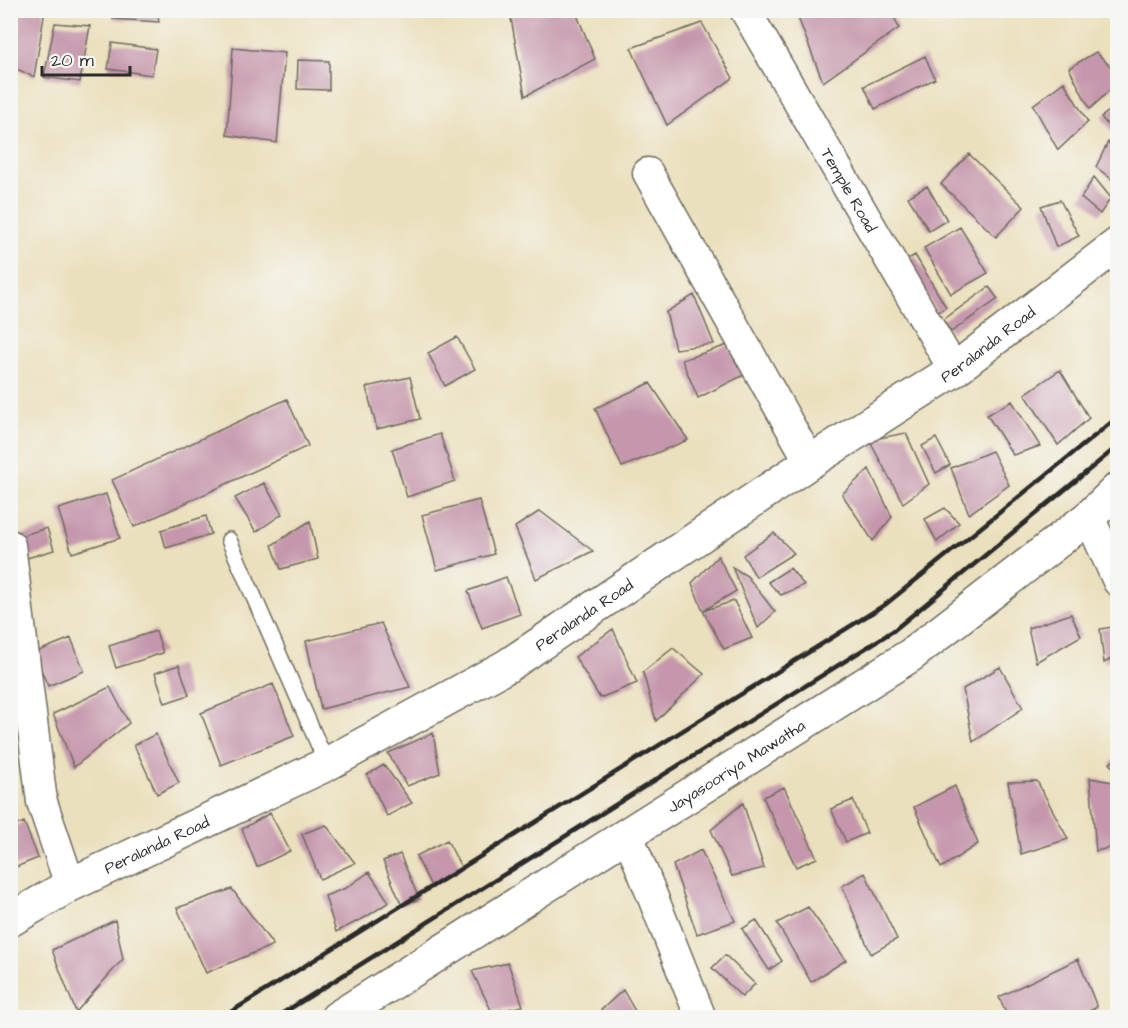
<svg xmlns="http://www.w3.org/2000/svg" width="1128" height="1028" viewBox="0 0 1128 1028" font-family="'Architects Daughter',sans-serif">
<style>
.building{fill:#c596ac}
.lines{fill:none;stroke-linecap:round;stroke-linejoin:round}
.lane-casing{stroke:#6e6a5e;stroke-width:18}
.street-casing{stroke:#6e6a5e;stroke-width:33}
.secondary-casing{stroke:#6e6a5e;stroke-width:36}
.primary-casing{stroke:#6e6a5e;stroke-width:36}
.lane{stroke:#fff;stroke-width:15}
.street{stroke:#fff;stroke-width:30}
.secondary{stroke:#fff;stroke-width:33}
.primary{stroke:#fff;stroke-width:33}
.rail{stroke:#2b2b2b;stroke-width:4.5}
.labels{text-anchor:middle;stroke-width:4.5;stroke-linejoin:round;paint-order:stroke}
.street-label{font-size:16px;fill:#2b2b2b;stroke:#f6f6f2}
</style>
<rect width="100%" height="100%" fill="#f6f6f2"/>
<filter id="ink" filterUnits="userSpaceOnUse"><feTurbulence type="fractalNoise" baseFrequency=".0167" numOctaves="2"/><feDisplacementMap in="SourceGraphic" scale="12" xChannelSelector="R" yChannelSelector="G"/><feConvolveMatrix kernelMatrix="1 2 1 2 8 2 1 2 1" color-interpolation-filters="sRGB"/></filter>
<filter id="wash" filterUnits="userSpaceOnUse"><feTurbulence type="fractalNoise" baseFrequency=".008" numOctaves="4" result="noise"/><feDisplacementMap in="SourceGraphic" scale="24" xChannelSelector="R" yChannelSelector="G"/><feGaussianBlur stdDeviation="1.35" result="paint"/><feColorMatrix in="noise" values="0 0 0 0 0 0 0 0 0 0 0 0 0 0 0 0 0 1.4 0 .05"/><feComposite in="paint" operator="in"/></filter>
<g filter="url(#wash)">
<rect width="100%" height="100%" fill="#ebe0bd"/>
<g id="blocks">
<path class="building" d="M 10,10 L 45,10 L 34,77 L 10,66 Z
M 117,10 L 157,10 L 159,22 L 113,19 Z
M 515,10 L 575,10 L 595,59 L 525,96 L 510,13 Z
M 803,10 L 891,10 L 899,28 L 823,82 L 797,15 Z
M 55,23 L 90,26 L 80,82 L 44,77 Z
M 702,23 L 733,78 L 667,125 L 631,48 Z
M 112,43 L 156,49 L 152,75 L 108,69 Z
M 233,48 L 285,53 L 277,143 L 227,135 Z
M 1096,52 L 1118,74 L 1118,82 L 1090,109 L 1069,68 Z
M 925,56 L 935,79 L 875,109 L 864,86 Z
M 298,60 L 329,61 L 329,90 L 297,89 Z
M 1064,82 L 1088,122 L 1058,150 L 1033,105 Z
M 1118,105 L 1118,138 L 1101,117 Z
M 1108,142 L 1118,153 L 1118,184 L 1096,167 Z
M 969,154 L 1024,207 L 996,237 L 941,184 Z
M 1094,177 L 1111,198 L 1100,214 L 1081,198 Z
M 927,186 L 947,220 L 929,231 L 908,197 Z
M 1060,200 L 1079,236 L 1056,247 L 1041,206 Z
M 960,227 L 988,273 L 951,294 L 924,248 Z
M 915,255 L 946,307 L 937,313 L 905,261 Z
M 989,287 L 998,299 L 951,332 L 943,320 Z
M 694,295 L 714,344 L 675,349 L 666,312 Z
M 457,337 L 475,369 L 445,386 L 428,353 Z
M 728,345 L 746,374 L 698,398 L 682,360 Z
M 1060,370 L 1089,418 L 1058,445 L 1025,394 Z
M 410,377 L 420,419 L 377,429 L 366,387 Z
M 650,383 L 688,440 L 622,467 L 595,408 Z
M 287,399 L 308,446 L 134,527 L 112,480 Z
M 1012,401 L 1040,446 L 1013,455 L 987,415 Z
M 906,433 L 929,484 L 903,503 L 869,440 Z
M 440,434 L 455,481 L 407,497 L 392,449 Z
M 936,438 L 950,465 L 936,473 L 922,446 Z
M 992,451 L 1009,485 L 969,514 L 951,468 Z
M 869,469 L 892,517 L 873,541 L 842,494 Z
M 264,483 L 282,514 L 256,532 L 235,498 Z
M 106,494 L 120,538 L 72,553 L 58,509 Z
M 479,500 L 494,554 L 437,570 L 422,515 Z
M 945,508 L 959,523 L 937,542 L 925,519 Z
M 540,511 L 593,551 L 536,579 L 515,527 Z
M 206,516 L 211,534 L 166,548 L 161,530 Z
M 310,521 L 318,559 L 281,569 L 272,545 Z
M 47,528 L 54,550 L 27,558 L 20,536 Z
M 774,533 L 794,553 L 756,577 L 743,555 Z
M 718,556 L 736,591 L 703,611 L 734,601 L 752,638 L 724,649 L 703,611 L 692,583 Z
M 732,567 L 747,576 L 775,612 L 758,628 Z
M 790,568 L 804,585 L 781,595 L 768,582 Z
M 506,577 L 520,614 L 482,628 L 468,591 Z
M 1071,614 L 1081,636 L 1036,662 L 1028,628 Z
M 381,623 L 410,687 L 321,709 L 306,641 Z
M 1118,626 L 1118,655 L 1104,663 L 1100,629 Z
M 613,629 L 637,683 L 600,698 L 575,657 Z
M 156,631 L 163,653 L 116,668 L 109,646 Z
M 71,638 L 84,671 L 48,686 L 34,653 Z
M 673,648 L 704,674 L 656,721 L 643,672 Z
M 179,665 L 189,695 L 165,703 L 155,673 Z
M 1000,667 L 1023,708 L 973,742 L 963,689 Z
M 1118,673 L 1118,684 L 1111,677 Z
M 273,684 L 294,736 L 221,765 L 201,713 Z
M 110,687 L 129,723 L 74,767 L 53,714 Z
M 433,733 L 440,773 L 407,786 L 388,753 Z
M 156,734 L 179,783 L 157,794 L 134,745 Z
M 1118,758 L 1118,775 L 1110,763 Z
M 384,765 L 412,803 L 387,816 L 367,775 Z
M 1090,778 L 1118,783 L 1118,846 L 1096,851 Z
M 1037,781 L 1068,839 L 1021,854 L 1008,782 Z
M 955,786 L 978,844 L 941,868 L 914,807 Z
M 784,787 L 817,858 L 796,867 L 763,797 Z
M 853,800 L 867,833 L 846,842 L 831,809 Z
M 743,803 L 764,868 L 732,876 L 711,830 Z
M 270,813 L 290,851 L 257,867 L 242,829 Z
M 24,822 L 38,858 L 16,867 L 10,853 L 10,828 Z
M 326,825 L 355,863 L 320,879 L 302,834 Z
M 447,840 L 462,869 L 431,886 L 416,856 Z
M 701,850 L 735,921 L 697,934 L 673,865 Z
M 400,854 L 419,899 L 402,906 L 383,861 Z
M 369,872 L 389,902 L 366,917 L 336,932 L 325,896 L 346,888 Z
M 865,873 L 897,939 L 871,954 L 842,886 Z
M 232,889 L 273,945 L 206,973 L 177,908 Z
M 808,907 L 846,960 L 811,982 L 777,923 Z
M 115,920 L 123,959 L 76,1012 L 52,950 Z
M 756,920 L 782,961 L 769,970 L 742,929 Z
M 725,955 L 755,984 L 742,997 L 712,968 Z
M 1078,959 L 1097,1007 L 1076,1018 L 1008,1018 L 999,997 Z
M 508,963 L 523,1006 L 492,1012 L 472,971 Z
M 623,990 L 639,1018 L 607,1018 L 601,1010 Z"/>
</g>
</g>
<g filter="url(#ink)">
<use href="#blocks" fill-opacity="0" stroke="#6e6a5e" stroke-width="1.5"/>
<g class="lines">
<g class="lane-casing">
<path id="lane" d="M 229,540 L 327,764"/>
</g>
<g class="street-casing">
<g id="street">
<path id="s1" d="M 745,10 L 954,370"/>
<path d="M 648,173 L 810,462"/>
<path d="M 1089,517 L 1118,581"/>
<path d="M 10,545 L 42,802 L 70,885"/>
<path d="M 628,835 L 701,1018"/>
</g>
</g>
<g class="secondary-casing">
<g id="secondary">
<path id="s2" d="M 337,1018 L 911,655 L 1089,517 L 1118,489"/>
</g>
</g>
<g class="primary-casing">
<g id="primary">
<path id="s3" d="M 10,920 L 70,885 L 327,764 L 507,666 L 810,462 L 954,370 L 1118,244"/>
</g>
</g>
<use href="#lane" class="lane"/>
<use href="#street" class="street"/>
<use href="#secondary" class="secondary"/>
<use href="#primary" class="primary"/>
<path class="rail" d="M 221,1018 L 886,604 L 1118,417
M 275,1018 L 893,631 L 1118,446"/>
</g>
</g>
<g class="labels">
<g class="street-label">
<text dy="6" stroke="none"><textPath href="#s1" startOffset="208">Temple Road</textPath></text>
<text dy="6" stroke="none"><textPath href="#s3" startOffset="1137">Peralanda Road</textPath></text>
<text dy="6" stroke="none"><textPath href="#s3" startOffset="651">Peralanda Road</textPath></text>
<text dy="6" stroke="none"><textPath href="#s2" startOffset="472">Jayasooriya Mawatha</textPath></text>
<text dy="6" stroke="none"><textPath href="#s3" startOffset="165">Peralanda Road</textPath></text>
</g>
</g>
<rect width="1128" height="1028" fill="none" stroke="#f6f6f2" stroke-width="36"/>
<path d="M42 66v9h88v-9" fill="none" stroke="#2b2b2b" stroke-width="3"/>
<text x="51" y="66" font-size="18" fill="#2b2b2b" stroke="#f6f6f2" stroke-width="4.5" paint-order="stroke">20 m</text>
</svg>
